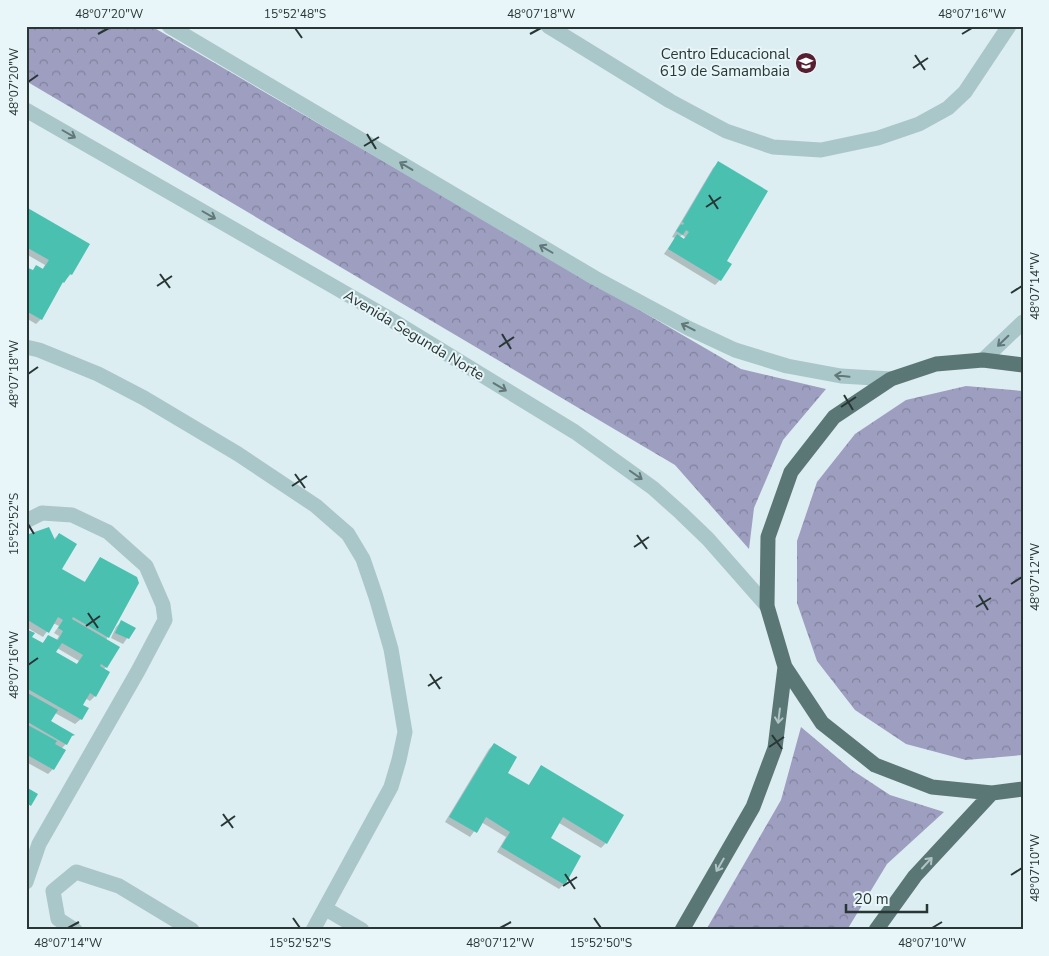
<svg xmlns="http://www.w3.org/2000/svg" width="1049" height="956" viewBox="0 0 1049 956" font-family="'Nunito Sans',sans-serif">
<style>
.park{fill:url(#park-crowns)}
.shadow{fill:#0003;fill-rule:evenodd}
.building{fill:#4ac1b0;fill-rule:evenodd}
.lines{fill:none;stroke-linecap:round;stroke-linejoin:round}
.minor{stroke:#a9c6c9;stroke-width:15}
.major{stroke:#5a7776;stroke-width:15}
.oneway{stroke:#627778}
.oneway2{stroke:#b0c3c5}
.ticks{fill:none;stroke:#283635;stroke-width:2}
.labels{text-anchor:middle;stroke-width:4;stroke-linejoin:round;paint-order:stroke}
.poi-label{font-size:15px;fill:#283635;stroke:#e9f6f9;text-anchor:end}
.street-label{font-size:15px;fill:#283635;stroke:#e9f6f9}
.neatline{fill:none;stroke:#283635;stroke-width:2}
.ticks-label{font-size:12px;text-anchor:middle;fill:#283635}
</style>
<defs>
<pattern id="park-crowns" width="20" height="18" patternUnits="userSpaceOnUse" patternTransform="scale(1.25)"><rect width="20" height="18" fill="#9d9ec0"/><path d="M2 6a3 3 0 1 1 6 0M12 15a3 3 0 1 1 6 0" fill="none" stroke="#80829d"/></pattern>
</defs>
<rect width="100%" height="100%" fill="#dceef1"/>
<path class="park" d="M 26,26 L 151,26 L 741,369 L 826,389 L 783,440 L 754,508 L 749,549 L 675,465 L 26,81 Z
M 966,386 L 1023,391 L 1023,755 L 966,760 L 906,744 L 855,710 L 817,661 L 797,603 L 797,541 L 817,482 L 855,434 L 906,400 Z
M 801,727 L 852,770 L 890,795 L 944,812 L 887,864 L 847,930 L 706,930 L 781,800 Z"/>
<path class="shadow" d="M 718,163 L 725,261 L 720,280 L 715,285 L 664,254 L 675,238 L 672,237 L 713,168 ZM 682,235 L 685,237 L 683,240 L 679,237 Z
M 26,208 L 71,274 L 59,286 L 41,319 L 36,324 L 26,318 L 26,268 L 32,271 L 42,270 L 45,265 L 26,254 Z
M 59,534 L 60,569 L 84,583 L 96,564 L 101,559 L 137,582 L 106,640 L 106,667 L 104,669 L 95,696 L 90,701 L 85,698 L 81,706 L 87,709 L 81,719 L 75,724 L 55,713 L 50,722 L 66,744 L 61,749 L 53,769 L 48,774 L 26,762 L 26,630 L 30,638 L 42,644 L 48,636 L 56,641 L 59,636 L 54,633 L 59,626 L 53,623 L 43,637 L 26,627 L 26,536 L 53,540 ZM 57,648 L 79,661 L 76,665 L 55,653 Z
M 121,622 L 134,628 L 123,644 L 111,638 L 116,627 Z
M 494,744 L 506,773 L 528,786 L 541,767 L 606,843 L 601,848 L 559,823 L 549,838 L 564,884 L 559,889 L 497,852 L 506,837 L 481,822 L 470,837 L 445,822 L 489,749 Z"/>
<path class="building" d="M 718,161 L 768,191 L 727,261 L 732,264 L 721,281 L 668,249 L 677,234 L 684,239 L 689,232 L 686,230 L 683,235 L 676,231 L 681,224 L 683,225 L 684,223 L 682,222 Z
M 26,207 L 90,244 L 72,275 L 70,274 L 64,283 L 63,282 L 42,320 L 26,311 L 26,267 L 33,270 L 36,265 L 43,269 L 49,260 L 26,247 Z
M 49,527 L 55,540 L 59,533 L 77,544 L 62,569 L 85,582 L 100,557 L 137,577 L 139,583 L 109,638 L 73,617 L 72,619 L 120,647 L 107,668 L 101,664 L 100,666 L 110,672 L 96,697 L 90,693 L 83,705 L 89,708 L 82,720 L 26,688 L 28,669 L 26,629 L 35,633 L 32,637 L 43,643 L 48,635 L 58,640 L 63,631 L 58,628 L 63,620 L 58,617 L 49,633 L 26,619 L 26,535 ZM 62,643 L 83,655 L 77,664 L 56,652 Z
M 121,620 L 136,628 L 129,639 L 115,633 Z
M 26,692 L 58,710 L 51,721 L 75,735 L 72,736 L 67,745 L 26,721 Z
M 26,724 L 57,741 L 55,744 L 66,750 L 54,770 L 29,756 L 26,760 Z
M 494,743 L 517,757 L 508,773 L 529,785 L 541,765 L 624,815 L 607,844 L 563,817 L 551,838 L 581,856 L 565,885 L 501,847 L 510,832 L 486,817 L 477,833 L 449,817 Z
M 26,787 L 38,794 L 31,806 L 26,803 Z"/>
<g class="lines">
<path class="minor" d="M 169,26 L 595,278 L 688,328 L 735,350 L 787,366 L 841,376 L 891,379
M 548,26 L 670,101 L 726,131 L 773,147 L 821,150 L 878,138 L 919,124 L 948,108 L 965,92 L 1009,26
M 26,110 L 385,316 L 575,432 L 653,488 L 681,513 L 708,539 L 767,606
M 26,347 L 39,350 L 98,374 L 144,398 L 238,454 L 316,506 L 348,534 L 363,559 L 376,597 L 391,649 L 405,732 L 399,760 L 391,787 L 313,930
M 983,360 L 1023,322
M 26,521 L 42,513 L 72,515 L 108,532 L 146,566 L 163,605 L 165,620 L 138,671 L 39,844 L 26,882
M 326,909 L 362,930
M 75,930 L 58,919 L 53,891 L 76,872 L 119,886 L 192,930"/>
<path class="major" d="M 1023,365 L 983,360 L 936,364 L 891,379 L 834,417 L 791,472 L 768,537 L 767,606 L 785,667 L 822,723 L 875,765 L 932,787 L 992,793 L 1023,789
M 682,930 L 753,807 L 775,748 L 785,667
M 876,930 L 915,876 L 992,793"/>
</g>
<defs><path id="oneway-shaft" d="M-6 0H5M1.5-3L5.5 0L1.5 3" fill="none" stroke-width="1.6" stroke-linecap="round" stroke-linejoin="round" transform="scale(1.25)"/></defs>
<g class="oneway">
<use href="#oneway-shaft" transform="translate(69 134) rotate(30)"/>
<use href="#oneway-shaft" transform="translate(406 166) rotate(-149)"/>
<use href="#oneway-shaft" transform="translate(209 215) rotate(30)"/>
<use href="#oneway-shaft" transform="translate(546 249) rotate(-150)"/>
<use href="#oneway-shaft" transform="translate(688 327) rotate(-153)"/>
<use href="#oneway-shaft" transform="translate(1003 341) rotate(136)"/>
<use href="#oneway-shaft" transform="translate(842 376) rotate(-174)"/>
<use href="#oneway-shaft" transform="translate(500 387) rotate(31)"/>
<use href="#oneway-shaft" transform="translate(636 475) rotate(35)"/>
</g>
<g class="oneway2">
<use href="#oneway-shaft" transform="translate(779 716) rotate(97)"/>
<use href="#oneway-shaft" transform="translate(927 863) rotate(-47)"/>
<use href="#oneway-shaft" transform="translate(720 865) rotate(120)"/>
</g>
<path class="ticks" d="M 295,28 L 302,38M 98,34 L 109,28M 530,34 L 541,28M 962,34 L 972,28M 915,55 L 925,70M 913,68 L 928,58M 28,82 L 38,75M 367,134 L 376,149M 364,146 L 379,137M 709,195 L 718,209M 706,207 L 721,197M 160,274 L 170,288M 157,286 L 172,276M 1011,293 L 1022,286M 502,334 L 511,349M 499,347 L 514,337M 28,374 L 38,367M 844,395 L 853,410M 841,407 L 856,397M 295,474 L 305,488M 292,486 L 307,476M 28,524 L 34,534M 637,535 L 647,549M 634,547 L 649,537M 1011,584 L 1022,577M 979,595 L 988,610M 976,607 L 991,598M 88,613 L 98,628M 86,626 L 100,616M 28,665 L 38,658M 430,674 L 440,689M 428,686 L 442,677M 772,735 L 782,749M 769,747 L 784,737M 223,814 L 233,828M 221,826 L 235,816M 565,874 L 575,889M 1011,875 L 1022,868M 563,886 L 577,877M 293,918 L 300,928M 594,918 L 601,928M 68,928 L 79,922M 500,928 L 511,922M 932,928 L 942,922"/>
<defs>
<g id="school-disc" transform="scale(1.125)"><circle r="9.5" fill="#561f31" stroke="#e9f6f9"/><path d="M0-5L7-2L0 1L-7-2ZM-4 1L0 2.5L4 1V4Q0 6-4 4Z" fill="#fff"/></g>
</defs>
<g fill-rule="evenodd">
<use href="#school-disc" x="806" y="63"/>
</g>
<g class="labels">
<g class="poi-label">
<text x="790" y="59">Centro Educacional<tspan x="790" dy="17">619 de Samambaia</tspan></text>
</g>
<g class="street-label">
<text transform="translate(414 335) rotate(31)" y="5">Avenida Segunda Norte</text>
</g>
</g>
<rect width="1049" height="956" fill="none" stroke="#e9f6f9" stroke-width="55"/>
<path d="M846 904v8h81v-8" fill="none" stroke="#283635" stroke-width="2.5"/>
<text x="854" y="904" font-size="15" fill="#283635" stroke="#e9f6f9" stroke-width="4" paint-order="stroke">20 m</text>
<rect x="28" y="28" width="994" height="900" class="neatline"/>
<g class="ticks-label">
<text x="109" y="18">48°07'20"W</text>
<text x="295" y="18">15°52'48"S</text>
<text x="541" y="18">48°07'18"W</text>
<text x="972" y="18">48°07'16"W</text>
<text transform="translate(14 82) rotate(-90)" y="4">48°07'20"W</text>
<text transform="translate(1035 286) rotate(-90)" y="4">48°07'14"W</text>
<text transform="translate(14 374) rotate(-90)" y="4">48°07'18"W</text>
<text transform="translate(14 524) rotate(-90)" y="4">15°52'52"S</text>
<text transform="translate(1035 577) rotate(-90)" y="4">48°07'12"W</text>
<text transform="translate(14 665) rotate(-90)" y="4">48°07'16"W</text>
<text transform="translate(1035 868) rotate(-90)" y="4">48°07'10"W</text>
<text x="68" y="947">48°07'14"W</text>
<text x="300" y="947">15°52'52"S</text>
<text x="500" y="947">48°07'12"W</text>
<text x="601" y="947">15°52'50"S</text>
<text x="932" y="947">48°07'10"W</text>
</g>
</svg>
